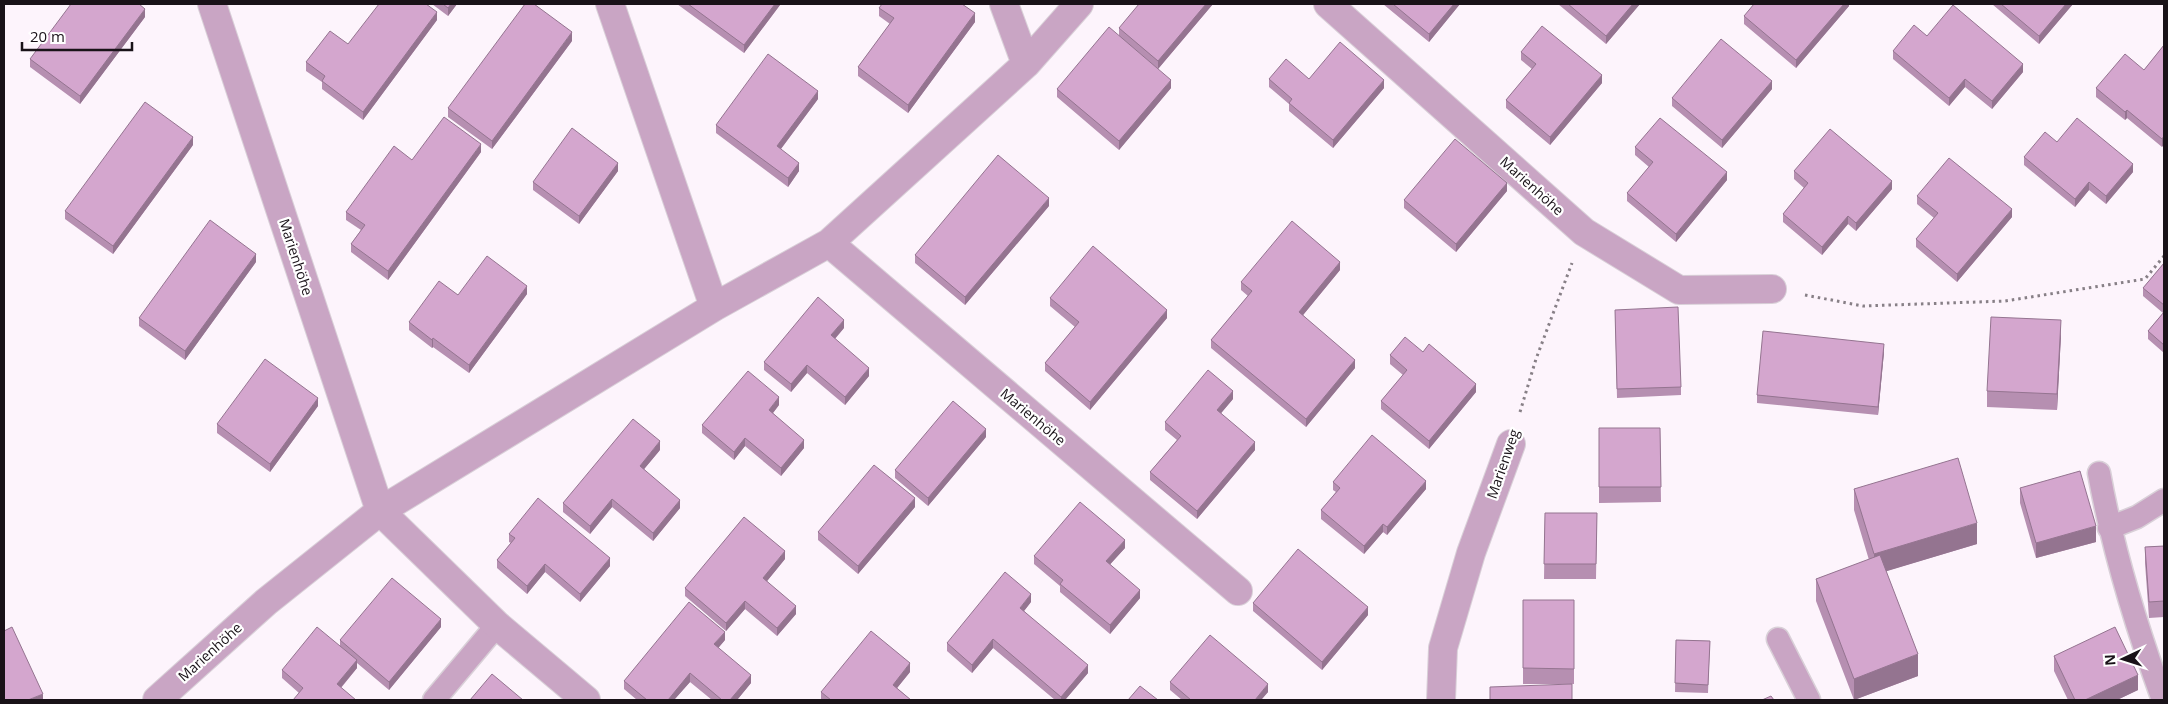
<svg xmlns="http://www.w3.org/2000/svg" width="2168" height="704" viewBox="0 0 2168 704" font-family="'Open Sans',sans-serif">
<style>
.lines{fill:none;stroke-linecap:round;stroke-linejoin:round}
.service-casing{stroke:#d9d0d8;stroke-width:25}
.minor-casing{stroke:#d9d0d8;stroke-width:30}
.path{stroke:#877f86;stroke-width:3;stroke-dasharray:2.5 4;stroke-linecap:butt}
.service{stroke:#c9a5c4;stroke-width:22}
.minor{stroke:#c9a5c4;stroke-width:28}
.wall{fill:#b68fb1}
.shaded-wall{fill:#947490}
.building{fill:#d4a6ce;stroke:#947490}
.labels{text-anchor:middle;stroke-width:4.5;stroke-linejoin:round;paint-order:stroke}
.street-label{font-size:14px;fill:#191218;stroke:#fff}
</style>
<rect width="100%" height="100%" fill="#fdf4fc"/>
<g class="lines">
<g class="service-casing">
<path id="service" d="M 2099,473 C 2113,551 2136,626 2163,700
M 2109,528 L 2137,517 L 2164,500
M 1778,639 L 1809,700
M 434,700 L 497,625"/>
</g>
<g class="minor-casing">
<path id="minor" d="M 212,4 L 380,511 L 497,625 L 586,700
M 610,4 L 714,307
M 1004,4 L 1026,64
M 1328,4 L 1584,232 L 1679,290 L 1772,289
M 829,243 L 1238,591
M 157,700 L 266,602 L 380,511 L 714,307 L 829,243 L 1026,64 L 1079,4
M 1441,700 L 1443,648 L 1471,553 L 1511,444"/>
</g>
<path class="path" d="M 1805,295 L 1863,306 L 2005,301 L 2145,279 L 2164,256
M 1520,412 L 1536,359 L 1572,263"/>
<use href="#service" class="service"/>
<use href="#minor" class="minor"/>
</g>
<path class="wall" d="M 432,4 L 457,4 L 448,16 Z
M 677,4 L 780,4 L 780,5 L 744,53 Z
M 1213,4 L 1158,69 L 1119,36 L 1119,28 Z
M 1383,4 L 1460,4 L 1429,42 Z
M 1558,4 L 1640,4 L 1606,44 Z
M 1849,4 L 1849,6 L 1796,68 L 1744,24 L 1744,16 Z
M 1992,4 L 2073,4 L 2039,44 Z
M 879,8 L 975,22 L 908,113 L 858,76 L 858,67 L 890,24 L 879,16 Z
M 145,17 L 80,104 L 30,67 L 30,59 Z
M 437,20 L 363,120 L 322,89 L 322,82 L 306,71 L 306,62 L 348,44 Z
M 1927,36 L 2023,72 L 1992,109 L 1965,87 L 1949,106 L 1893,59 L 1893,51 Z
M 572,41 L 492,149 L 448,117 L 448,108 Z
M 2164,45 L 2164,144 L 2162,147 L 2127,118 L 2125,120 L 2096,97 L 2096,88 L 2144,70 Z
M 1521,52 L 1602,83 L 1550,145 L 1506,108 L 1506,100 L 1532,69 L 1521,60 Z
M 1269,79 L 1309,79 L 1384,88 L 1333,148 L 1289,111 L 1289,104 L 1269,87 Z
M 1171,88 L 1119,150 L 1057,97 L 1057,89 Z
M 1772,89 L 1722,148 L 1672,106 L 1672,98 Z
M 818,99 L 781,149 L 799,171 L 788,187 L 716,133 L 716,125 Z
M 2057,142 L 2133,172 L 2106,204 L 2089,190 L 2075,207 L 2024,165 L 2024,157 Z
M 193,145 L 113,254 L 65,219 L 65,211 Z
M 1635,147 L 1727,180 L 1676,242 L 1627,201 L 1627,193 L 1649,167 L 1635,155 Z
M 481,152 L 388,280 L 351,252 L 351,244 L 361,230 L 346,220 L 346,212 L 412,160 Z
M 618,171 L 579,224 L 533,190 L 533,182 Z
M 1794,171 L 1892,189 L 1856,231 L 1848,224 L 1822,255 L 1783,222 L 1783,214 L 1804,188 L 1794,179 Z
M 1507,191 L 1456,252 L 1404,208 L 1404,200 Z
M 1917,196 L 2012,217 L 1957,282 L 1916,247 L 1916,239 L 1934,218 L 1917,204 Z
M 1049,206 L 965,305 L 915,263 L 915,255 Z
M 256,262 L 185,360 L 139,326 L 139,318 Z
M 2164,263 L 2164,353 L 2148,339 L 2148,331 L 2163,313 L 2143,296 L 2143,288 Z
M 1340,270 L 1303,315 L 1355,368 L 1306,427 L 1211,348 L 1211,340 L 1248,296 L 1241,290 L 1241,282 Z
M 527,294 L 469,373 L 433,347 L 432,348 L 409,330 L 409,322 L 458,295 Z
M 1050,298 L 1167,318 L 1090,410 L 1045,371 L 1045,363 L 1075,327 L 1050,306 Z
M 1615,310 L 1681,387 L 1681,395 L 1617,398 Z
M 844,328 L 835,339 L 869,376 L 845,405 L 807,373 L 791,392 L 764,370 L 764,362 Z
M 2061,335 L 2057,410 L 1987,407 L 1987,391 Z
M 1423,352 L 1476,392 L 1429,449 L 1381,409 L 1381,401 L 1403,375 L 1390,364 L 1390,355 Z
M 1884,352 L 1878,415 L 1757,403 L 1757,395 Z
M 1233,399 L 1221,413 L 1255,450 L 1197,519 L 1150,480 L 1150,472 L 1177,440 L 1165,430 L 1165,422 Z
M 779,405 L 773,413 L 804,448 L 781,476 L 745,446 L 734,460 L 702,433 L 702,425 Z
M 318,406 L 270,472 L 217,433 L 217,424 Z
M 1599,428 L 1660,428 L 1661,502 L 1599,503 Z
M 986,437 L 928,506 L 895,478 L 895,470 Z
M 660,450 L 644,469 L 680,508 L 653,541 L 612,507 L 590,534 L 563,512 L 563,503 Z
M 1333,482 L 1426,489 L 1387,535 L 1383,532 L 1364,554 L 1321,519 L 1321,510 L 1336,492 L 1333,490 Z
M 2020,488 L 2096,542 L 2036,558 L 2020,503 Z
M 1854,489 L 1977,544 L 1886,571 L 1918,676 L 1854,700 L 1816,601 L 1816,579 L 1869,560 L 1854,510 Z
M 915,507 L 858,574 L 818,540 L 818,532 Z
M 1545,513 L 1597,513 L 1596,579 L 1544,579 Z
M 509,534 L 610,566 L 580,602 L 545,572 L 527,594 L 497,568 L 497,560 L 511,543 L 509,542 Z
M 2164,546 L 2164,617 L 2149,618 L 2145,563 L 2145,547 Z
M 1125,548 L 1110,564 L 1140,598 L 1110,634 L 1060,592 L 1060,586 L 1034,564 L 1034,556 Z
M 785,559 L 767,581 L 796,614 L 777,636 L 745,609 L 726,631 L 685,596 L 685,588 Z
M 1523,600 L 1574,600 L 1574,684 L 1523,684 Z
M 1031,602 L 1024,611 L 1088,673 L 1065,700 L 1055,700 L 993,648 L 972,673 L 947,651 L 947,643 Z
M 1253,603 L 1368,615 L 1322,670 L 1253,611 Z
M 441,627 L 389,690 L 357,663 L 357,668 L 341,688 L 299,693 L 282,678 L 282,670 L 340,646 L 340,640 Z
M 725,640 L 718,648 L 751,683 L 737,700 L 712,700 L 690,682 L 674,700 L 637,700 L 624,689 L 624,681 Z
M 1676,640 L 1710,641 L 1708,693 L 1675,692 Z
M 2054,656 L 2138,690 L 2117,700 L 2068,700 L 2054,671 Z
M 910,672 L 897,688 L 911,700 L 821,700 L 821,692 Z
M 1170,682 L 1268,692 L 1261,700 L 1182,700 L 1170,690 Z"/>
<path class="shaded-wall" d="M 451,4 L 457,4 L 448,16 L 448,8 Z
M 775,4 L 780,4 L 780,5 L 744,53 L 744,45 Z
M 1206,4 L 1213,4 L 1158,69 L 1158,61 Z
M 1454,4 L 1460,4 L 1429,42 L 1429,34 Z
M 1633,4 L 1640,4 L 1606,44 L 1606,36 Z
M 1844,4 L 1849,4 L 1849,6 L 1796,68 L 1796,60 Z
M 2066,4 L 2073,4 L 2039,44 L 2039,36 Z
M 145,9 L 145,17 L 80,104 L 80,96 Z
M 437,12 L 437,20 L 363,120 L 363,112 Z
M 975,13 L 975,22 L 908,113 L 908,105 Z
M 572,32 L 572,41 L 492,149 L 492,141 Z
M 2023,64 L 2023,72 L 1992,109 L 1992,101 Z
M 1602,75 L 1602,83 L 1550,145 L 1550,137 Z
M 1965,79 L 1965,87 L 1949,106 L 1949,98 Z
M 1171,80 L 1171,88 L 1119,150 L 1119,141 Z
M 1384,80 L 1384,88 L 1333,148 L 1333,140 Z
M 1772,81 L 1772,89 L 1722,148 L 1722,140 Z
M 818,91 L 818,99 L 777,154 L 777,146 Z
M 2127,110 L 2127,118 L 2125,120 L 2125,112 Z
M 2164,136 L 2164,144 L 2162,147 L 2162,139 Z
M 193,137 L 193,145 L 113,254 L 113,246 Z
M 481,144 L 481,152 L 388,280 L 388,271 Z
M 618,163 L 618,171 L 579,224 L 579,216 Z
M 799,163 L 799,171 L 788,187 L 788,178 Z
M 2133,164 L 2133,172 L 2106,204 L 2106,196 Z
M 1727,172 L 1727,180 L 1676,242 L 1676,234 Z
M 1892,181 L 1892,189 L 1856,231 L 1856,223 Z
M 2089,182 L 2089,190 L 2075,207 L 2075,199 Z
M 1507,183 L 1507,191 L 1456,252 L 1456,244 Z
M 1049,198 L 1049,206 L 965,305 L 965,297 Z
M 2012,209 L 2012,217 L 1957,282 L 1957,274 Z
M 1848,216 L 1848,224 L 1822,255 L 1822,247 Z
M 256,254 L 256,262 L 185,360 L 185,351 Z
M 1340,262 L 1340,270 L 1299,320 L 1299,312 Z
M 527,286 L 527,294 L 469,373 L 469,365 Z
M 1167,310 L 1167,318 L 1090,410 L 1090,402 Z
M 844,320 L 844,328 L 831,343 L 831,335 Z
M 2061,320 L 2061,335 L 2057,410 L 2057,394 Z
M 433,338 L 433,347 L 432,348 L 432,340 Z
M 1884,344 L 1884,352 L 1878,415 L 1878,407 Z
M 1355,360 L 1355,368 L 1306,427 L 1306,419 Z
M 807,365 L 807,373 L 791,392 L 791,384 Z
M 869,368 L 869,376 L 845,405 L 845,397 Z
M 1476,384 L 1476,392 L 1429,449 L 1429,441 Z
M 1233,391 L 1233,399 L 1217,418 L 1217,410 Z
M 779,397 L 779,405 L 769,418 L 769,410 Z
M 318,398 L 318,406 L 270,472 L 270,464 Z
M 986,429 L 986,437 L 928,506 L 928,498 Z
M 745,438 L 745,446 L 734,460 L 734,452 Z
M 804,440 L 804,448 L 781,476 L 781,468 Z
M 660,441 L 660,450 L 640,474 L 640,466 Z
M 1255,442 L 1255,450 L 1197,519 L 1197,511 Z
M 1426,481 L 1426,489 L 1387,535 L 1387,527 Z
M 915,498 L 915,507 L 858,574 L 858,566 Z
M 612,499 L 612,507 L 590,534 L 590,526 Z
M 680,500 L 680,508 L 653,541 L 653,533 Z
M 1977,523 L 1977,544 L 1874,575 L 1874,554 Z
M 1383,524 L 1383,532 L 1364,554 L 1364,546 Z
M 2096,526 L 2096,542 L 2036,558 L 2036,543 Z
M 1125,540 L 1125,548 L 1106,569 L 1106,561 Z
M 785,551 L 785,559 L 763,586 L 763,578 Z
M 610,558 L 610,566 L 580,602 L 580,594 Z
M 545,564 L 545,572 L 527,594 L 527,586 Z
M 1140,590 L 1140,598 L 1110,634 L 1110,625 Z
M 1031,594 L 1031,602 L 1020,616 L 1020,608 Z
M 745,601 L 745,609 L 726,631 L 726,623 Z
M 796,606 L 796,614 L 777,636 L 777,628 Z
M 1368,607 L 1368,615 L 1322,670 L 1322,662 Z
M 441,619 L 441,627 L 389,690 L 389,682 Z
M 725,632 L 725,640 L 714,653 L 714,644 Z
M 993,639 L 993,648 L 972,673 L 972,665 Z
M 1918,654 L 1918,676 L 1854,700 L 1854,679 Z
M 357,660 L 357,668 L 337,692 L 337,684 Z
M 910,663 L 910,672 L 893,693 L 893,685 Z
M 1088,665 L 1088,673 L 1065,700 L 1061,700 L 1061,697 Z
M 690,673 L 690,682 L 674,700 L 668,700 Z
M 751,675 L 751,683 L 737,700 L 730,700 Z
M 2138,675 L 2138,690 L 2117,700 L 2085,700 Z
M 1268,684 L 1268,692 L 1261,700 L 1255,700 Z
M 43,694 L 43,700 L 28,700 Z"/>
<path class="building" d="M 71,4 L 139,4 L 145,9 L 80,96 L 30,59 Z
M 379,4 L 426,4 L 437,12 L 363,112 L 322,81 L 325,76 L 306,62 L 330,31 L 348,44 Z
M 443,4 L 451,4 L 448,8 Z
M 525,4 L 534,4 L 572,32 L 492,141 L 448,108 Z
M 688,4 L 775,4 L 744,45 Z
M 882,4 L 962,4 L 975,13 L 908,105 L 858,67 L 894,18 L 879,8 Z
M 1139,4 L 1206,4 L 1158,61 L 1119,28 Z
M 1393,4 L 1454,4 L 1429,34 Z
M 1568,4 L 1633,4 L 1606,36 Z
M 1754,4 L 1844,4 L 1796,60 L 1744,16 Z
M 2001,4 L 2066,4 L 2039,36 Z
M 1953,5 L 2023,64 L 1992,101 L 1965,79 L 1949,98 L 1893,51 L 1914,25 L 1927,36 Z
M 1542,26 L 1602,75 L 1550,137 L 1506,100 L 1536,64 L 1521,52 Z
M 1109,27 L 1171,80 L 1119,141 L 1057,89 Z
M 1721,39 L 1772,81 L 1722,140 L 1672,98 Z
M 1340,42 L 1384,80 L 1333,140 L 1289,103 L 1292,99 L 1269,79 L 1286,59 L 1309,79 Z
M 2164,45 L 2164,136 L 2162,139 L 2127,110 L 2125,112 L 2096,88 L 2125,54 L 2144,70 Z
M 768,54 L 818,91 L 777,146 L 799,163 L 788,178 L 716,125 Z
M 145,102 L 193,137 L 113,246 L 65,211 Z
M 444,117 L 481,144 L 388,271 L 351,244 L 365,225 L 346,212 L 394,146 L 412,160 Z
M 1660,118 L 1727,172 L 1676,234 L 1627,193 L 1653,162 L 1635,147 Z
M 2077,118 L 2133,164 L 2106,196 L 2089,182 L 2075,199 L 2024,157 L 2045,132 L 2057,142 Z
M 572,128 L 618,163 L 579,216 L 533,182 Z
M 1830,129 L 1892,181 L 1856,223 L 1848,216 L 1822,247 L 1783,214 L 1808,183 L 1794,171 Z
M 1455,139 L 1507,183 L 1456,244 L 1404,200 Z
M 998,155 L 1049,198 L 965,297 L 915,255 Z
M 1949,158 L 2012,209 L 1957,274 L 1916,239 L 1938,213 L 1917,196 Z
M 210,220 L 256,254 L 185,351 L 139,318 Z
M 1292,221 L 1340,262 L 1299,312 L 1355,360 L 1306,419 L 1211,340 L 1252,291 L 1241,282 Z
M 1093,246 L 1167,310 L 1090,402 L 1045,363 L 1079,322 L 1050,298 Z
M 487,256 L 527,286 L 469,365 L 433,338 L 432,340 L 409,322 L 439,281 L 458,295 Z
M 2164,263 L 2164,305 L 2143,288 Z
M 818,297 L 844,320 L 831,335 L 869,368 L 845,397 L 807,365 L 791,384 L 764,362 Z
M 1678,307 L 1681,387 L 1617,389 L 1615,310 Z
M 2164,312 L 2164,345 L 2148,331 Z
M 1991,317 L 2061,320 L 2057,394 L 1987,391 Z
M 1763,331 L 1884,344 L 1878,407 L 1757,395 Z
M 1405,337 L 1423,352 L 1429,344 L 1476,384 L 1429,441 L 1381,401 L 1407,370 L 1390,355 Z
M 265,359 L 318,398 L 270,464 L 217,424 Z
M 1208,370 L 1233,391 L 1217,410 L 1255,442 L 1197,511 L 1150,472 L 1181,436 L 1165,422 Z
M 748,371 L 779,397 L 769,410 L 804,440 L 781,468 L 745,438 L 734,452 L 702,425 Z
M 953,401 L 986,429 L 928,498 L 895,470 Z
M 633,419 L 660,441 L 640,466 L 680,500 L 653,533 L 612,499 L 590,526 L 563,503 Z
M 1599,428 L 1660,428 L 1661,487 L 1599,487 Z
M 1372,435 L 1426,481 L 1387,527 L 1383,524 L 1364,546 L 1321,510 L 1340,488 L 1333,482 Z
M 1958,458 L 1977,523 L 1874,554 L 1854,489 Z
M 874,465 L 915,498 L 858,566 L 818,532 Z
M 2080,471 L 2096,526 L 2036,543 L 2020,488 Z
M 538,498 L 610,558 L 580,594 L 545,564 L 527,586 L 497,560 L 515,538 L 509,534 Z
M 1080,502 L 1125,540 L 1106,561 L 1140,590 L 1110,625 L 1060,584 L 1063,580 L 1034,556 Z
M 1545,513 L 1597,513 L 1596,564 L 1544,564 Z
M 744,517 L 785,551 L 763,578 L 796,606 L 777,628 L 745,601 L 726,623 L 685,588 Z
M 2164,546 L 2164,601 L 2149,602 L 2145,547 Z
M 1298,549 L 1368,607 L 1322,662 L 1253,603 Z
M 1880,555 L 1918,654 L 1854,679 L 1816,579 Z
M 1005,572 L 1031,594 L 1020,608 L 1088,665 L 1061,697 L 993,639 L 972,665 L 947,643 Z
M 392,578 L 441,619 L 389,682 L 340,640 Z
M 1523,600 L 1574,600 L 1574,669 L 1523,668 Z
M 689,602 L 725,632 L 714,644 L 751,675 L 730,700 L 722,700 L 690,673 L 668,700 L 647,700 L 624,681 Z
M 12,627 L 43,694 L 28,700 L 4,700 L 4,631 Z
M 317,627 L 357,660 L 337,684 L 356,700 L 293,700 L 303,688 L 282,670 Z
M 2115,627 L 2138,675 L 2085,700 L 2075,700 L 2054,656 Z
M 871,631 L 910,663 L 893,685 L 911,700 L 831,700 L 821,692 Z
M 1210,635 L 1268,684 L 1255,700 L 1191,700 L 1170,682 Z
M 1676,640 L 1710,641 L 1708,685 L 1675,683 Z
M 492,674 L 523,700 L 470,700 Z
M 1572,684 L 1572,700 L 1490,700 L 1490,687 Z
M 1140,686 L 1158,700 L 1128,700 Z
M 1771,696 L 1774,700 L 1762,700 Z"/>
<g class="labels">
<g class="street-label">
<text transform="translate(1532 186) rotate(42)" y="5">Marienhöhe</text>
<text transform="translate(296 257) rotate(72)" y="5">Marienhöhe</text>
<text transform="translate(1033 417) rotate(40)" y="5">Marienhöhe</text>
<text transform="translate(1503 464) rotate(-71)" y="5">Marienweg</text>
<text transform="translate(210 652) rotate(-42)" y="5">Marienhöhe</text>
</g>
</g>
<rect width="2168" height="704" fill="none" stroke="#191218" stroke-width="10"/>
<g transform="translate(2123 659) rotate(266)" stroke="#ffffff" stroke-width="4" paint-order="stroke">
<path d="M0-4L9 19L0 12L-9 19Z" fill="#191218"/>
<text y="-8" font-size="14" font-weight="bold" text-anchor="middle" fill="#191218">N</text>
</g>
<path d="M22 42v8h110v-8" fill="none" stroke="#191218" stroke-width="2.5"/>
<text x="30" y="42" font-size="15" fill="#191218" stroke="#ffffff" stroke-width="4" paint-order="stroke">20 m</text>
</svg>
